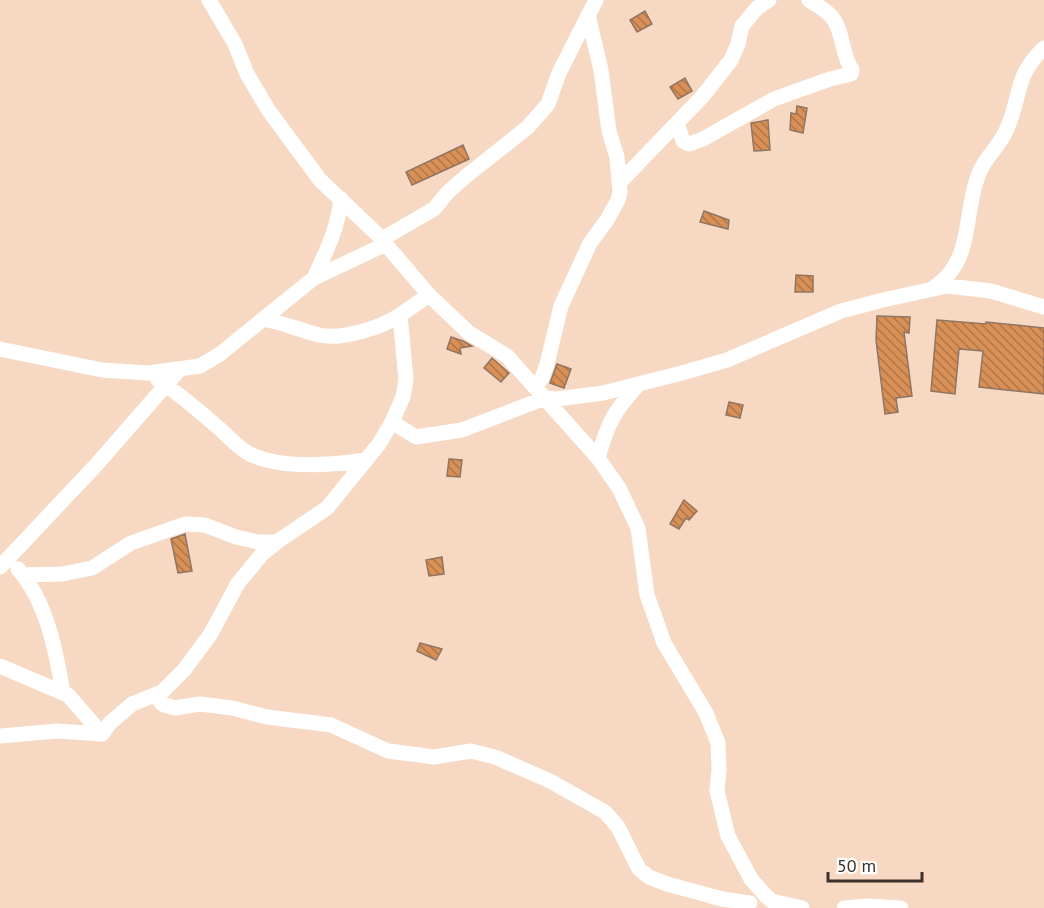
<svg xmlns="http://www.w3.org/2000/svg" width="1044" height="908" viewBox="0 0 1044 908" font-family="'PT Sans',sans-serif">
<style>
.building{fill:url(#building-back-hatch);stroke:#907562;stroke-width:1.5}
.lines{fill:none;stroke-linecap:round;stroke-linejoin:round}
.street{stroke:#fff;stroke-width:15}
</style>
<defs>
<pattern id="building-back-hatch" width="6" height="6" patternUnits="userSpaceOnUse" patternTransform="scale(1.5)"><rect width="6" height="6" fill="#d89056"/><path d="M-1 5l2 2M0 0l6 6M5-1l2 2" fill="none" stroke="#b07647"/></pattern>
</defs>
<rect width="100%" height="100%" fill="#f7d9c3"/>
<path class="building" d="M 645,11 L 652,24 L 637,32 L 630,20 Z
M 685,78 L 692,91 L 678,99 L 670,87 Z
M 797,106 L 807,108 L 803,133 L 790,130 L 791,113 L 796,114 Z
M 768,120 L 770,150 L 754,151 L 751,123 Z
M 463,145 L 469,159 L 412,185 L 406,172 Z
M 704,211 L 729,220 L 728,229 L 700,222 Z
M 796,275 L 813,276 L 813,292 L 795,292 Z
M 877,316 L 910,317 L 909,333 L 904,332 L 912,396 L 896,398 L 898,412 L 885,414 L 876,340 Z
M 937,320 L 986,324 L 986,322 L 1044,328 L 1044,394 L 979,387 L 983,351 L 959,349 L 955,394 L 931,391 Z
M 451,337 L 463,341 L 472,346 L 460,348 L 461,354 L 447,349 Z
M 492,358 L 509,373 L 501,382 L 484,368 Z
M 557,364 L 571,369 L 564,388 L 550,383 Z
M 729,402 L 743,405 L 740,418 L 726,415 Z
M 449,459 L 462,460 L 460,477 L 447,476 Z
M 684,500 L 697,511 L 689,520 L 686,518 L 679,529 L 670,524 Z
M 185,534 L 192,571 L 178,573 L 171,539 Z
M 442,557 L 444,574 L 429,576 L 426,560 Z
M 420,643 L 442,649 L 436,660 L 417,651 Z"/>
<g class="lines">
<path class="street" d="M 209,0 L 235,44 L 247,74 L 269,111 L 320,180 L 377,234 L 429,295 L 469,333 L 507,356 L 598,458 L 619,488 L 638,528 L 647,595 L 656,620 L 664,643 L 706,713 L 718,743 L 719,769 L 717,791 L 728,836 L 751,879 L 766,896 L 780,908
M 677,123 L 683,141 L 689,144 L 703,139 L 774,99 L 830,79 L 851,74 L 852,70 C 841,54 844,32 832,17 C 826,10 817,5 809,0
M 620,182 L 702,97 L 731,60 L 738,44 L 742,26 L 757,8 L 769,0
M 382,239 L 434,209 L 448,192 L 465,177 L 528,127 L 548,104 L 559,73 L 596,0
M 314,278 C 326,252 338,228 341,199
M 932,289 C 939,284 947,278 952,270 C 969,247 967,209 976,182 C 982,159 997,150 1006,131 C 1022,97 1013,77 1044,48
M 264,319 C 283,323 300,330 319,335 C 342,340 381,328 400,315
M 0,349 L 102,370 L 148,373 L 200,366 L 220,354 L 314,278 L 386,244
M 158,380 C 180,394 200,412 220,429 C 230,438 239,449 252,455 C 282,469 333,465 366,460
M 535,387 L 542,378 L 547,364 L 561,306 L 590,243 L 607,220 L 618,200 L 620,192 L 617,157 L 609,131 L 601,70 L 588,15
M 392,422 L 416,437 L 462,430 L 545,398 L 557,399 L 603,393 L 682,373 L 727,360 L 841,311 L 883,300 L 947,286 L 991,291 L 1044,307
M 598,458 C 608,422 614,411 639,384
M 0,567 L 97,464 L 179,370
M 18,569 C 47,602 56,651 63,693
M 23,575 L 62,574 L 92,568 L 131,543 L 185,524 L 205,525 L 236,537 L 258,542 L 277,542
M 0,666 L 68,695 L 102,734
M 155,695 L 162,704 L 175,708 L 200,704 L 232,708 L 267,717 L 331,725 L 388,751 L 434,757 L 471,751 L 495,757 L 550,781 L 605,812 L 618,827 L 639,869 L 649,877 L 667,884 L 722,899 L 750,903
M 102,734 L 110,723 L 132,704 L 162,692 L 184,670 L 210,635 L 238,583 L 249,570 L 261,555 L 281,539 L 327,508 L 379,444 L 392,422 L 403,397 L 406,379 L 400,315 L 429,295
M 0,736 L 57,731 L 102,734
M 772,901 L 802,908
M 844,908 L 868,906 L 901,908"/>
</g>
<path d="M828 872v9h94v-9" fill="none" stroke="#3d3129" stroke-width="3"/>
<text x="837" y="872" font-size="18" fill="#3d3129" stroke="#ffffff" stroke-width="4.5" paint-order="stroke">50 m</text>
</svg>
